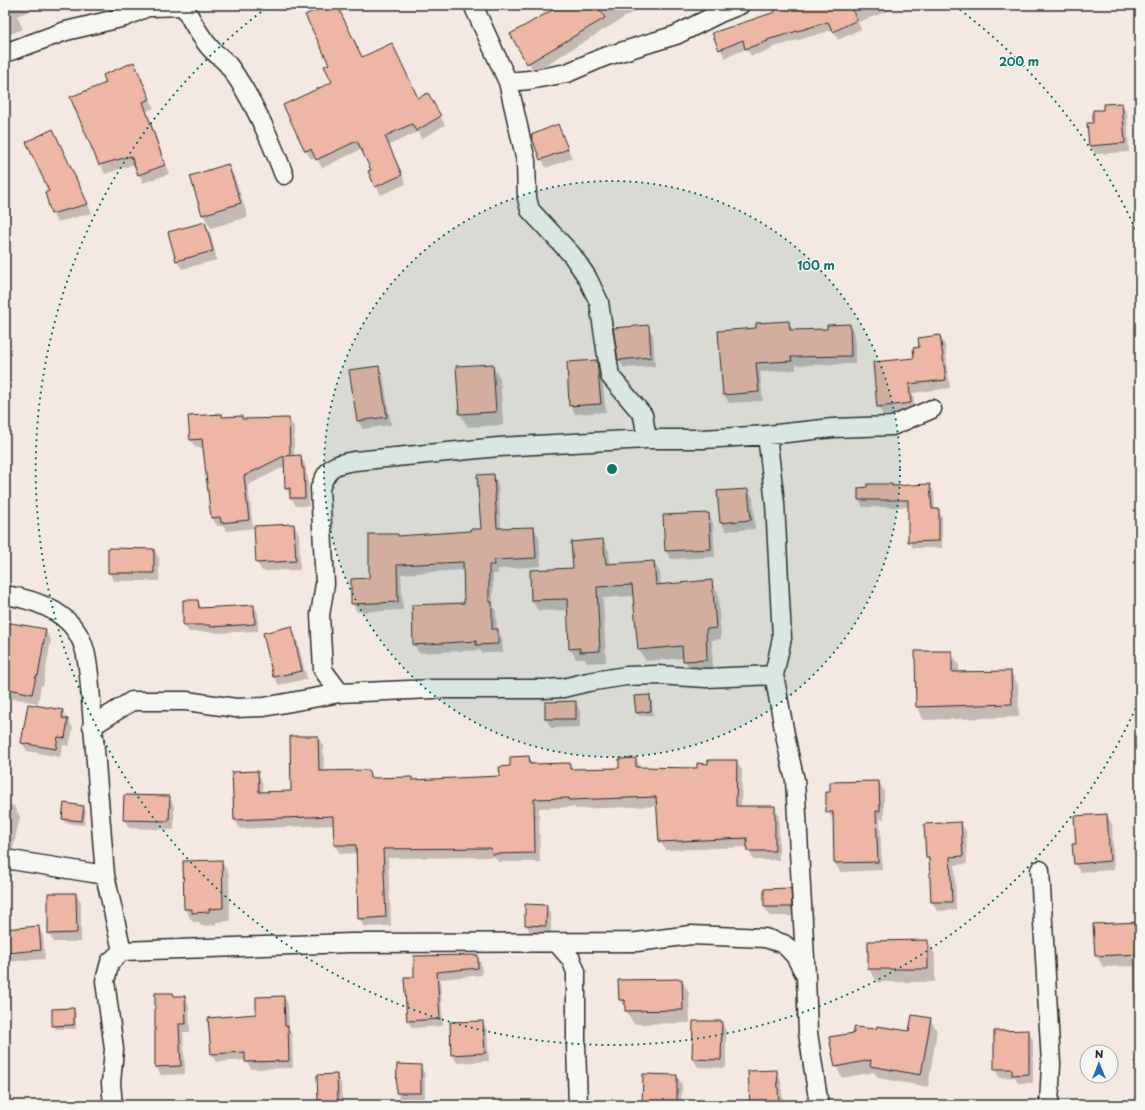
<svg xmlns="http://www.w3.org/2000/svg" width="1145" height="1110" viewBox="0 0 1145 1110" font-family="'Playpen Sans',sans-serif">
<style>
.shadow{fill:#0003}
.building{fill:#eeb6a4;stroke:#2b2b2b}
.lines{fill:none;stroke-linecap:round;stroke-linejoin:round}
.minor-casing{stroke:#2b2b2b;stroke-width:21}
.minor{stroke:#f6f6f2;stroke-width:18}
.ring{fill:none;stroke:#0f766e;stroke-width:2;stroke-dasharray:2 4}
.centre{fill:#0f766e;stroke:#f6f6f2;stroke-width:2}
.ring-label{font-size:12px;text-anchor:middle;font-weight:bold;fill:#0f766e;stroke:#f6f6f2;stroke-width:3;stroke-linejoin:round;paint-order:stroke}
</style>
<rect width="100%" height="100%" fill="#f4e9e2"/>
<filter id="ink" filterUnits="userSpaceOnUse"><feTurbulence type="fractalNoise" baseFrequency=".025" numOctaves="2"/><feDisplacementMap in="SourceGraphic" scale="8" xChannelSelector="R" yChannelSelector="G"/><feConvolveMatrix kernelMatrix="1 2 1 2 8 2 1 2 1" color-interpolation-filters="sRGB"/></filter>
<g filter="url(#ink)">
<path class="shadow" d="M 5,5 L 43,5 L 17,16 L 23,29 L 5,36 Z
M 328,5 L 336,5 L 363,58 L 397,53 L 419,99 L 427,94 L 445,125 L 421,139 L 418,132 L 389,145 L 406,184 L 381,195 L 369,172 L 372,170 L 362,149 L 322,168 L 316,157 L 311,159 L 306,151 L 333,83 L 330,64 Z
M 561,5 L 645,5 L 534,72 L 512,34 Z
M 789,5 L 893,5 L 894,9 L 858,22 L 861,29 L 838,40 L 833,30 L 771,48 L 771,50 L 751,56 L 746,49 L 725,58 L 713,33 L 777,12 Z
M 134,63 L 154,108 L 147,111 L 169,174 L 143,183 L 135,164 L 105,174 L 72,98 L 108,84 Z
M 1122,104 L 1127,113 L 1129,152 L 1095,154 L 1090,145 L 1095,124 L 1104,111 Z
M 557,125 L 572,158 L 546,168 L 532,136 Z
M 57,139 L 92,213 L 57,222 L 52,213 Z
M 228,165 L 235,178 L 248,217 L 211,228 L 203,215 L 191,176 Z
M 205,223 L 210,232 L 217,260 L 182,269 L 177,261 Z
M 1137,225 L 1140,225 L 1140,250 L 1138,246 Z
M 789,323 L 794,331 L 828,330 L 850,325 L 855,334 L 855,364 L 796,365 L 796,370 L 760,372 L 763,401 L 729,403 L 724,395 L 757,329 Z
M 648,326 L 653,335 L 655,366 L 624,368 L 619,360 Z
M 940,336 L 945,345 L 950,388 L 913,393 L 915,412 L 883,415 L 878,406 L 915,359 L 920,348 Z
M 596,361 L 601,369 L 606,412 L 575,414 L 570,405 Z
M 492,365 L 500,378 L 503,425 L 468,427 L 460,414 L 457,367 Z
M 378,367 L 383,375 L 391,425 L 363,429 L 358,421 Z
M 221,415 L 223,418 L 241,417 L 243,420 L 289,419 L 294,427 L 294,456 L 300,456 L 305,464 L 306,473 L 308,477 L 309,506 L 296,506 L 286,488 L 286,466 L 248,485 L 253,528 L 227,531 L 224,526 L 217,526 L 212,518 L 204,448 L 196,448 L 191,440 L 189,417 Z
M 494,475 L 498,484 L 501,529 L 534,528 L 539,537 L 541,566 L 498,569 L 498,574 L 493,574 L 493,607 L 496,611 L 497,630 L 502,638 L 503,653 L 482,653 L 480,650 L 419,653 L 414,644 L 465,604 L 464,570 L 401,574 L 403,610 L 357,612 L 352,603 L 370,579 L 397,535 L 399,537 L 482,530 Z
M 892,485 L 893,487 L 930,485 L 934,492 L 935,510 L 938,510 L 942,517 L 942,548 L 913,548 L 909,541 L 909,507 L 863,507 L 859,500 L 859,489 Z
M 748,490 L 753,498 L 755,529 L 726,531 L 721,523 Z
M 708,514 L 713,523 L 715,557 L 671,559 L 666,551 Z
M 294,525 L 299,534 L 300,570 L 262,571 L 257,563 Z
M 603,540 L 609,551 L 610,565 L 654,562 L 660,573 L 661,586 L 711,581 L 718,593 L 721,639 L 712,640 L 713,671 L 690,672 L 684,658 L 646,661 L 639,650 L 634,596 L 603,598 L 606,662 L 587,663 L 585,659 L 576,659 L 570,648 L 568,610 L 538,611 L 532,600 L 574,569 Z
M 154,550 L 159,558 L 159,581 L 114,581 L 109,573 Z
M 184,601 L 198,601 L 202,609 L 253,606 L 258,613 L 258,631 L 216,633 L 215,632 L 189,632 L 184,625 Z
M 5,623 L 45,630 L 51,640 L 43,686 L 41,685 L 38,703 L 5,697 Z
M 291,627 L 296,636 L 307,679 L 279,685 L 274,677 Z
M 951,652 L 959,665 L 959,673 L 1011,672 L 1018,685 L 1019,717 L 924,720 L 917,707 Z
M 649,696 L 652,700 L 653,715 L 639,716 L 637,712 Z
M 575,702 L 580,710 L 580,727 L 551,728 L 546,719 Z
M 62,711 L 73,728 L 69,746 L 63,745 L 60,757 L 27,751 L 22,743 Z
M 318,737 L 323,746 L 324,772 L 369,771 L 373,779 L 411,778 L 413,781 L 501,777 L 511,767 L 529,757 L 533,765 L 569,764 L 573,770 L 620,769 L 636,759 L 641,768 L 697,769 L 709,765 L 736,761 L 742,770 L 741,807 L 774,807 L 779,816 L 779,860 L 753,860 L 748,847 L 666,850 L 660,841 L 658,806 L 576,809 L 574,807 L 539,808 L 540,862 L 498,862 L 495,857 L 388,858 L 391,926 L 364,927 L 359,918 L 357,853 L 340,854 L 335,845 L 334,825 L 240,829 L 235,820 L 257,772 L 262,781 L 263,793 L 292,792 Z
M 879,782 L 884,791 L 884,819 L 880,819 L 882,870 L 840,872 L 835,863 L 834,820 L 827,812 Z
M 169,797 L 174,806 L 174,830 L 129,828 L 124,820 Z
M 5,804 L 14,806 L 20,817 L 13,849 L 5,848 Z
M 83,807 L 86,811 L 84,825 L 65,823 L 63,819 Z
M 1107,816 L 1112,824 L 1114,870 L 1080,872 L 1075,864 L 1077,845 Z
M 961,823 L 966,831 L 967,864 L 955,865 L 956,910 L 937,911 L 932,902 L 930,864 L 927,858 Z
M 221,861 L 229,874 L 230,921 L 216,922 L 216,925 L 201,926 L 199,922 L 193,922 L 185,909 L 184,862 Z
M 790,889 L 795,898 L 796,916 L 770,916 L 765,907 L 765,890 Z
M 76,894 L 81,902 L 81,942 L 54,942 L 49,934 Z
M 526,905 L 546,906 L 551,915 L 551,934 L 531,934 L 526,925 Z
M 1140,923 L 1140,1005 L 1135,997 L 1134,966 L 1103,967 L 1096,955 Z
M 38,927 L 43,936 L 45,959 L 5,962 L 5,930 Z
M 928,941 L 935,954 L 935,982 L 877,982 L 869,969 Z
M 477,956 L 481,964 L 482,975 L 440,979 L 443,1026 L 412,1028 L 408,1021 L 405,978 L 415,977 Z
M 682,980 L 689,993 L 690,1023 L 634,1024 L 620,1000 Z
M 173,994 L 175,997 L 184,997 L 189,1005 L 190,1032 L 183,1032 L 185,1074 L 161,1075 L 156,1067 Z
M 284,997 L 288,1005 L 289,1029 L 292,1035 L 293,1068 L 251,1069 L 246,1060 L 216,1062 L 212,1054 L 257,1015 Z
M 73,1009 L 76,1013 L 76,1029 L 56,1029 L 53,1025 Z
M 930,1019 L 937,1031 L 928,1087 L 878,1078 L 874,1072 L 842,1078 L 836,1066 L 910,1033 Z
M 482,1022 L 487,1030 L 489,1061 L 457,1063 L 452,1054 Z
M 721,1022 L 726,1031 L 726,1068 L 698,1067 L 693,1059 Z
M 5,1029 L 10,1037 L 10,1064 L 5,1064 Z
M 1028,1031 L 1033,1040 L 1033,1083 L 1018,1083 L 1015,1077 L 1000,1078 L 995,1069 Z
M 420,1066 L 425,1074 L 425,1102 L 402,1102 L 397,1093 Z
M 776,1071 L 781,1080 L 783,1105 L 751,1105 Z
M 336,1075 L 341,1083 L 342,1105 L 321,1105 L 319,1102 Z
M 677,1076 L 682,1085 L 681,1105 L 643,1105 Z"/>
<path class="building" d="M 326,5 L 337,5 L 362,57 L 392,43 L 418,98 L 428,93 L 441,116 L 416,131 L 412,124 L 385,136 L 402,175 L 375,187 L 368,171 L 371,170 L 357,141 L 316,160 L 311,149 L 305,151 L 283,105 L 332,82 L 324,66 L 329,64 L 305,15 Z
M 561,5 L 597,5 L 605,18 L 527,64 L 510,34 Z
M 785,5 L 850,5 L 857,20 L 833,32 L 828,22 L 767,40 L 768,41 L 745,49 L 743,40 L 719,50 L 712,33 L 775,12 L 774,8 Z
M 134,62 L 150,99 L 143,102 L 165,165 L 138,175 L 131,156 L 99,165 L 70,97 L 106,83 L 103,75 Z
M 1122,103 L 1125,143 L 1089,146 L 1087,123 L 1093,123 L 1093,110 L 1103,110 L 1103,104 Z
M 558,124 L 568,149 L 540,160 L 531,135 Z
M 53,129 L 88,204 L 51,214 L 45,192 L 49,191 L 26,142 Z
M 228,164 L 241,203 L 202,215 L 190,176 Z
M 205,222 L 213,251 L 176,261 L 168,232 Z
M 789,321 L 790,330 L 827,329 L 827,325 L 850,324 L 851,356 L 791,357 L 792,361 L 756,363 L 759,392 L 723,395 L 718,331 L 756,328 L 756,323 Z
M 649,325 L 651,357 L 618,360 L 613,328 Z
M 940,335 L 946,380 L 909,384 L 911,403 L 877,407 L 873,362 L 914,358 L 913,348 L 919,347 L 918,338 Z
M 597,360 L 601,404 L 569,406 L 567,362 Z
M 493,364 L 496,412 L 459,414 L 456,366 Z
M 379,366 L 387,417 L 357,421 L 349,370 Z
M 222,414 L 222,417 L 242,416 L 242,419 L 289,418 L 290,454 L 286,456 L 301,455 L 302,468 L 304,468 L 305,498 L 290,498 L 290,488 L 285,489 L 284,456 L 244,476 L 249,520 L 221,523 L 220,517 L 211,518 L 202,439 L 190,440 L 188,416 Z
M 494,474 L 497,528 L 534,527 L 536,558 L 494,560 L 494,565 L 489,565 L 489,602 L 492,602 L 492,629 L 498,629 L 498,644 L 476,645 L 476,641 L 413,645 L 412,605 L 464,603 L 463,562 L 397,565 L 398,602 L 351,604 L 351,579 L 369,578 L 369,534 L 398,534 L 398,536 L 470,531 L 470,529 L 481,529 L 477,475 Z
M 867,484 L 892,484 L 892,486 L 930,484 L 932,509 L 939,509 L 939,541 L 908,542 L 908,500 L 858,500 L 858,488 L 867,487 Z
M 748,489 L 751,520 L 720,523 L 717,491 Z
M 709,513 L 711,549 L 665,551 L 663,515 Z
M 294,524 L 296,561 L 256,563 L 254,526 Z
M 603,539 L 606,564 L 654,561 L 656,585 L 712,580 L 716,628 L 706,629 L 707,660 L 683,661 L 682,646 L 638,650 L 632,585 L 597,587 L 600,651 L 580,652 L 580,648 L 569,649 L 567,599 L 531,600 L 530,570 L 573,568 L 571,542 Z
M 108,548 L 154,549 L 154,573 L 108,573 Z
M 183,600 L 198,600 L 199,608 L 254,605 L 255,624 L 210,627 L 210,625 L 183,625 Z
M 5,622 L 46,629 L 38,676 L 36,676 L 32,694 L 5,688 Z
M 292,626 L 302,671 L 273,677 L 263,633 Z
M 915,651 L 952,651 L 952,672 L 1011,671 L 1012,704 L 916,707 Z
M 650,695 L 651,711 L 636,713 L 634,696 Z
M 576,701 L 576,719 L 545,719 L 545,702 Z
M 28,704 L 63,710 L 62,718 L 68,719 L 65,738 L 58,737 L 56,749 L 21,743 Z
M 290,736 L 318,736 L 319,771 L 369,770 L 370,778 L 412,777 L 412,780 L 500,776 L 499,767 L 510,766 L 510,757 L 529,756 L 530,764 L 570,763 L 570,769 L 619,768 L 619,759 L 636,758 L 636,767 L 697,768 L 697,763 L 708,764 L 708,760 L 737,760 L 736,806 L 775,806 L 775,851 L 747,851 L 747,838 L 659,842 L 656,797 L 569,800 L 569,798 L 534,799 L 535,853 L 492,854 L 491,848 L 383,849 L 386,917 L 358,919 L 356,845 L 334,845 L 333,816 L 234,820 L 232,772 L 258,771 L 259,792 L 291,791 Z
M 879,781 L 880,811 L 876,811 L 878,862 L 834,863 L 833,812 L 826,812 L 826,792 L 830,792 L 830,782 Z
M 124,795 L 170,796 L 169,821 L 123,820 Z
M 64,803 L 84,806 L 82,821 L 62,819 Z
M 1107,814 L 1110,861 L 1074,864 L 1072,844 L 1076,844 L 1074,816 Z
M 961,822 L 963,856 L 950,857 L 952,902 L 931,902 L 929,858 L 926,858 L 924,824 Z
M 222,860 L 223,908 L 209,909 L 209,912 L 192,913 L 192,909 L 184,909 L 183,861 Z
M 791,888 L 792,907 L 764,907 L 764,889 Z
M 48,893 L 76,893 L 77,933 L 48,934 Z
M 525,904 L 547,905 L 546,926 L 525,925 Z
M 1140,922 L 1140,954 L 1095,956 L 1093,924 Z
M 39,926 L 41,950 L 5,953 L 5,929 Z
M 928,940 L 928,969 L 868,969 L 868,941 Z
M 478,955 L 478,968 L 437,972 L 440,1019 L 407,1021 L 404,977 L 414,977 L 414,956 Z
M 682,979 L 683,1010 L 625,1011 L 625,1000 L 619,1000 L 618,980 Z
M 155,993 L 173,993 L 174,996 L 185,996 L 186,1024 L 179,1024 L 181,1066 L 155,1067 Z
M 284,996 L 285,1026 L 288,1026 L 289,1061 L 245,1062 L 245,1052 L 211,1054 L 208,1018 L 256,1014 L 256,997 Z
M 74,1008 L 74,1025 L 52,1026 L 52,1009 Z
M 912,1015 L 931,1018 L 921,1075 L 870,1066 L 871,1060 L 835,1067 L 829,1037 L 854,1033 L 854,1027 L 876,1029 L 877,1026 L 909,1031 Z
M 483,1021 L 485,1053 L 451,1055 L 450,1022 Z
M 693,1021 L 722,1021 L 721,1060 L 692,1059 Z
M 1029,1030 L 1029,1074 L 1012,1075 L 1012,1069 L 994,1069 L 994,1031 Z
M 397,1064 L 421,1065 L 421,1093 L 396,1093 Z
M 777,1070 L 779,1105 L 750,1105 L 748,1071 Z
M 337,1074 L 338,1101 L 318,1102 L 317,1075 Z
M 643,1074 L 677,1075 L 677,1105 L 642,1105 Z"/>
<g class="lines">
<g class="minor-casing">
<path id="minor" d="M 473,5 L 508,82 L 526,161 L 527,198 L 530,210 L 572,255 L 587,277 L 599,302 L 610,376 L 643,415 L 647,439
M 151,7 L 184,6 C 192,22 200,37 212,50 C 217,55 225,60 229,66 C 253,99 270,138 284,175
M 5,53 L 66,31 L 125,17 L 152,5
M 508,82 L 529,80 L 567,73 L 604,57 L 676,35 L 720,13 L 740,5
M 5,595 C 38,600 76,614 85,651 C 87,659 88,667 89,675 L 105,875 L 122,951
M 774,675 L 782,638 L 775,503 L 767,435 L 833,428 L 892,426 L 932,409
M 340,693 L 323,670 L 320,615 L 325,584 L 320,488 C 328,467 333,464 355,461 L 499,447 L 647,439 L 703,439 L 767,435
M 92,726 L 132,701 L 186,701 L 236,708 L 264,707 L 340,693 L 432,689 L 544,689 L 563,688 L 588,682 L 626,676 L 657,675 L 706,678 L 774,675 C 781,710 786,746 795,780 L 806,976
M 5,859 L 105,875
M 1040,870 L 1051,1064 L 1049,1105
M 557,943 L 571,959 L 576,972 L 576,1045 L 578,1105
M 113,1105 L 111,1083 L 114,1049 L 105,981 L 110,962 L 122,951 L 350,943 L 637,942 L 691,935 L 765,938 L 784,944 L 795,956 L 806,976 L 808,1033 L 819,1105"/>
</g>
<use href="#minor" class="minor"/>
</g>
</g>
<circle cx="612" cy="469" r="288" fill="#0f766e" fill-opacity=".12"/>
<g class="ring">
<circle cx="612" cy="469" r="288"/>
<path d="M1138 703A576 576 0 1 1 269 6M955 6A576 576 0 0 1 1138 235"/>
</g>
<circle cx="612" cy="469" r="6" class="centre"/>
<g class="ring-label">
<text x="1019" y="66">200 m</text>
<text x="816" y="270">100 m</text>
</g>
<rect width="1145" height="1110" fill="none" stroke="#f6f6f2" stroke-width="20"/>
<rect x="10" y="10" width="1125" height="1090" fill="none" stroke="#2b2b2b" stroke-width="1.5" filter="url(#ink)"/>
<g transform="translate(1099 1064)"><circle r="19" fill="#f6f6f2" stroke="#a5a5a2"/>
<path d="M0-3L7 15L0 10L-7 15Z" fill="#1f6fb2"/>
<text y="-6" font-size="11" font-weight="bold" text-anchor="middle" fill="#2b2b2b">N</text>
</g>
</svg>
